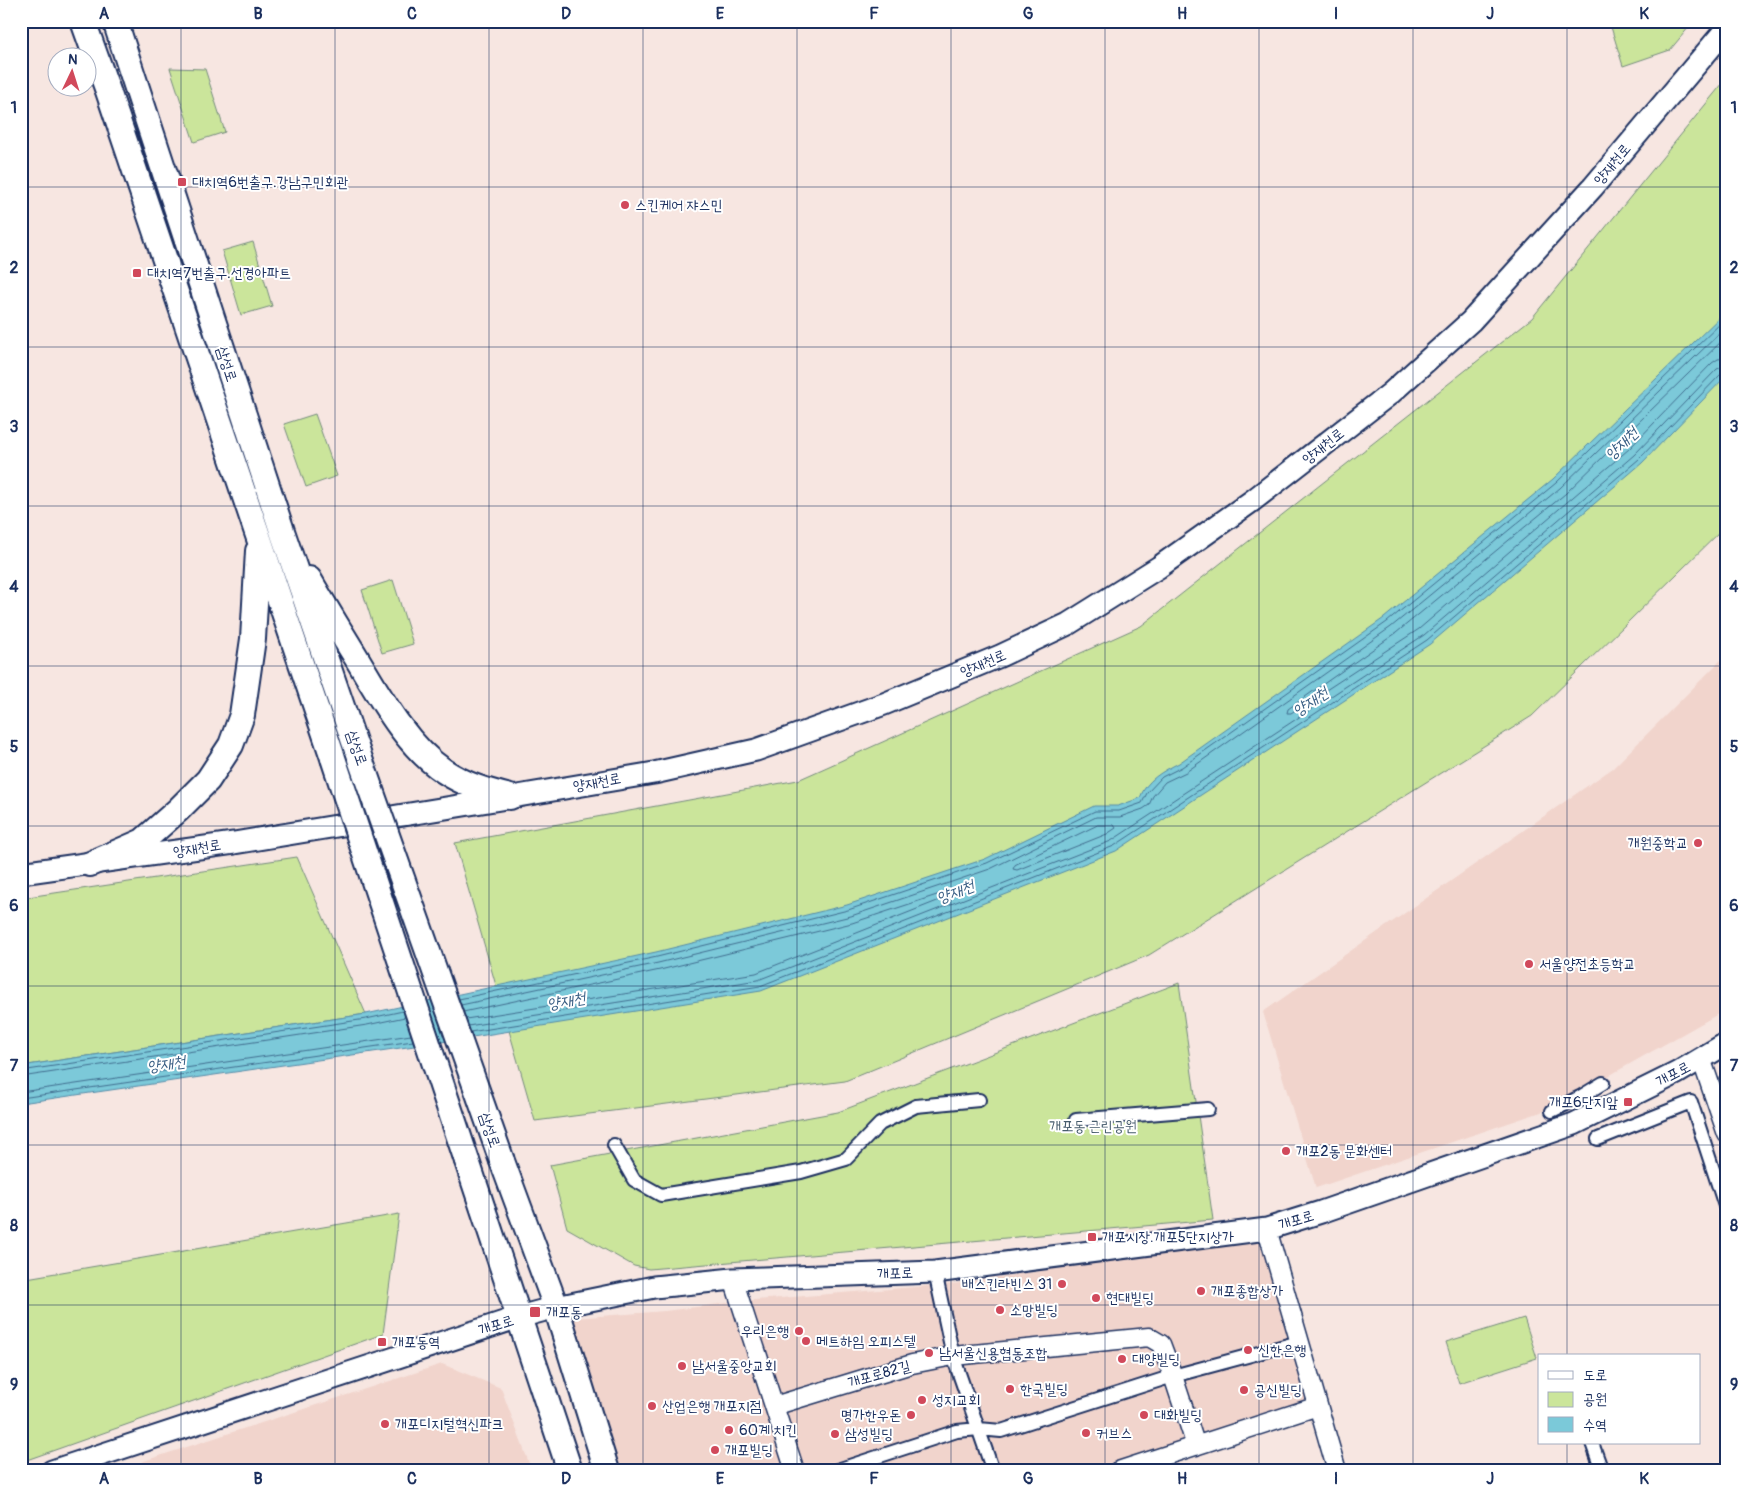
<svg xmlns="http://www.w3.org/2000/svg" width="1748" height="1492" viewBox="0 0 1748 1492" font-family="Pangolin,'Poor Story',sans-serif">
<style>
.built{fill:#f1d4cc}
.green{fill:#cbe59b;stroke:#738a7c}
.water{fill:#7bc9d9;stroke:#558ba8}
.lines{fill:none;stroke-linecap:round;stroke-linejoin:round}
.shore{stroke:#416d8f;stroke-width:1}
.pedestrian-casing{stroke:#1b2f5e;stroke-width:16}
.minor-casing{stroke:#1b2f5e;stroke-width:21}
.tertiary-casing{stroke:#1b2f5e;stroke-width:25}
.secondary-casing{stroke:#1b2f5e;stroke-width:28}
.pedestrian{stroke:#fff;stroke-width:12}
.minor{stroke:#fff;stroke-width:18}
.tertiary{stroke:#fff;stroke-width:21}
.secondary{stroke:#fff;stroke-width:24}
.secondary-bridge-casing{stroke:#1b2f5e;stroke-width:28;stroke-linecap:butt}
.secondary-bridge{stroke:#fff;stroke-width:24}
.grid{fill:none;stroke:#1b2f5e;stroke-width:1;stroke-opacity:0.55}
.poi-dot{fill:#d1495b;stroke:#fff;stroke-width:2}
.labels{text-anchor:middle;stroke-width:4;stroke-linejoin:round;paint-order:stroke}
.street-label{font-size:15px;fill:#1b2f5e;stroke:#fff}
.poi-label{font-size:15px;fill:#1b2f5e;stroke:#fff;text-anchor:start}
.park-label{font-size:15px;fill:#475c6d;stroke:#fff}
.water-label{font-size:16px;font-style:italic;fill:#385d83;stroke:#fff}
.neatline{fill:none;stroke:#1b2f5e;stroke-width:2}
.grid-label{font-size:16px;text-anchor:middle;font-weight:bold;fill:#1b2f5e}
</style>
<rect width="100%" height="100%" fill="#f7e6e1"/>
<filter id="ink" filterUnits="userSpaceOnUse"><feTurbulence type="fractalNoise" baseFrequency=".02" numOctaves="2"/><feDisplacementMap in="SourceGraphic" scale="10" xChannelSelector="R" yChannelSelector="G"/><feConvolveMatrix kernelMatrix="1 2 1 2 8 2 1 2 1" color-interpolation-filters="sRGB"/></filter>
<g filter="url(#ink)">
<path class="built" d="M 1727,654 L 1727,1009 L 1550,1109 L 1316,1188 L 1263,1012 L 1613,768 Z
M 1265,1238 L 1313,1406 L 1100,1471 L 615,1471 L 562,1319 L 665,1311 L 743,1301 L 952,1284 Z
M 442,1364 L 501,1388 L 532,1471 L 120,1471 L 147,1460 Z"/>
<path class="green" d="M 1628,21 L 1694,21 L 1670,50 L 1623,66 L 1611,27 Z
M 170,68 L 205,69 L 225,132 L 194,142 Z
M 1727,78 L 1727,525 L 1532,716 L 1149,955 L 845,1081 L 535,1121 L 455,843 L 798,780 L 1141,626 L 1532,318 Z
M 253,242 L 272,306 L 241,315 L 222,251 Z
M 315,414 L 337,476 L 306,487 L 284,424 Z
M 393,580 L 413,644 L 382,653 L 362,590 Z
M 297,857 L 366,1014 L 21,1066 L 21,898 Z
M 1179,983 L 1213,1220 L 649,1269 L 634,1266 L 567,1228 L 550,1165 L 838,1112 Z
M 399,1214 L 383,1334 L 21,1462 L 21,1279 Z
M 1524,1318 L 1537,1358 L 1459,1383 L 1446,1342 Z"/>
<path class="water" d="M 1727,310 L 1727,375 L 1642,463 L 1430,644 L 1116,851 L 761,991 L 435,1043 L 21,1103 L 21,1066 L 366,1014 L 656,952 L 847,905 L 985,859 L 1094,806 L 1118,806 L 1140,798 C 1146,780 1163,771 1179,763 L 1384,618 L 1553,479 Z"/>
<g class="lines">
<path class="shore" d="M 1727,336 L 1565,494 L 1396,633 L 1288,709 L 1287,713 L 1291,713 L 1419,629 L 1629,449 L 1712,363 L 1718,359 L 1727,358
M 1098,825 L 1114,825 L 1116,828 L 1107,834 L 1017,870 L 1013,869 L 1015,865 Z
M 459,999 L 657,957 L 848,910 L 987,863 L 1095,811 L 1119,811 L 1142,803 L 1147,793 L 1162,777 L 1182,767 L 1387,622 L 1556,483 L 1727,317
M 461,1005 L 658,963 L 851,916 L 990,869 L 1096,817 L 1120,817 L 1143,809 L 1149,805 L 1153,796 L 1165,782 L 1186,772 L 1391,627 L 1560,488 L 1727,326
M 463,1012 L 660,970 L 852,923 L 958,888 L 961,889 L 960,892 L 756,973 L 466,1019
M 468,1026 L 758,980 L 1111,841 L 1424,635 L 1634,455 L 1717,369 L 1727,365
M 470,1032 L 760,986 L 1114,846 L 1427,640 L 1639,459 L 1721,374 L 1727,372
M 21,1071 L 366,1019 L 403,1011
M 21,1077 L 367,1025 L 405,1017
M 21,1092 L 411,1035
M 21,1098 L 413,1041"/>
<g class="pedestrian-casing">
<path id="pedestrian" d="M 1552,1111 L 1580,1097 L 1603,1083
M 1076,1120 L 1208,1109
M 1598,1139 L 1691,1102 L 1727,1212
M 614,1145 L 634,1180 L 661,1195 L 801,1172 L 846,1159 L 880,1124 L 916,1106 L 979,1100
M 935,1272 L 953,1356 L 993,1471
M 1592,1443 L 1602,1471
M 834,1471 L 957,1431 L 979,1429 L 1001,1431 L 1173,1376 L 1299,1342"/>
</g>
<g class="minor-casing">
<path id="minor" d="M 1701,1058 L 1727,1134
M 1267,1229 L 1337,1471
M 733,1279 L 795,1471
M 774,1406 L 912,1364 L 953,1356 L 1149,1337 L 1161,1344 L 1173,1376 L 1196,1446
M 1118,1471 L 1318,1406"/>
</g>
<g class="tertiary-casing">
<path id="tertiary" d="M 21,873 L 234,843 L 452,807 L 654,773 L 756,750 L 884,704 L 1000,656 L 1068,624 L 1159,567 L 1252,501 L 1391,393 L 1471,321 L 1593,187 L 1727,28
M 52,1471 L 519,1317 L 556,1307 L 654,1287 L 733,1279 L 935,1272 L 1267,1229 L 1321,1212 L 1574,1124 L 1677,1073 L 1727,1043"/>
</g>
<g class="secondary-casing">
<path id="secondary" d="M 83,21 L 108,91 L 333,758
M 115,21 L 283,534 L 360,759
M 309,579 C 324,605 340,631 356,657 C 379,695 406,746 444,771 C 465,785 486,791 510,797
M 90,864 L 143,841 L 178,810 L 208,780 L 231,745 L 242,715 L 253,639 L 258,551
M 467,1161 L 570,1471
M 502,1161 L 556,1307 L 607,1471"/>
</g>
<use href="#pedestrian" class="pedestrian"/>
<use href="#minor" class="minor"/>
<use href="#tertiary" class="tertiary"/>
<use href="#secondary" class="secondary"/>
<g class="secondary-bridge-casing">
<path id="secondary-bridge" d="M 333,758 L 467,1161
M 360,759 L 502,1161"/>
</g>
<use href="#secondary-bridge" class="secondary-bridge"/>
</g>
</g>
<path class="grid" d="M 181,21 L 181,1471M 335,21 L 335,1471M 489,21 L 489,1471M 643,21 L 643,1471M 797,21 L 797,1471M 951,21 L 951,1471M 1105,21 L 1105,1471M 1259,21 L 1259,1471M 1413,21 L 1413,1471M 1567,21 L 1567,1356M 21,187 L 1727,187M 21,347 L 1727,347M 21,506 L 1727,506M 21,666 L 1727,666M 21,826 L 1727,826M 21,986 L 1727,986M 21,1145 L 1727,1145M 21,1305 L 1727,1305M 1567,1443 L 1567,1471"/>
<g class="poi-dot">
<rect x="177" y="177" width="10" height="10" rx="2.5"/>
<circle cx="625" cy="205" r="5"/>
<rect x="132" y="268" width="10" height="10" rx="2.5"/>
<circle cx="1698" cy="843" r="5"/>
<circle cx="1529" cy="964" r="5"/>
<rect x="1623" y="1097" width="10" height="10" rx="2.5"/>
<circle cx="1286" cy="1151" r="5"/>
<rect x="1087" y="1232" width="10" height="10" rx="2.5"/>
<circle cx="1062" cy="1284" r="5"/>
<circle cx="1201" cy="1291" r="5"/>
<circle cx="1096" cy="1298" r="5"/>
<circle cx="1000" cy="1310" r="5"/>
<rect x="529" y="1306" width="12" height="12" rx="2.5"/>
<circle cx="799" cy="1331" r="5"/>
<circle cx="806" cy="1341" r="5"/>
<rect x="377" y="1337" width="10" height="10" rx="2.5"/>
<circle cx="1248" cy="1350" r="5"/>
<circle cx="929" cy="1353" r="5"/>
<circle cx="1122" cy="1359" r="5"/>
<circle cx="682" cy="1366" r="5"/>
<circle cx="1010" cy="1389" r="5"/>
<circle cx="1244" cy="1390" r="5"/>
<circle cx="922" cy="1400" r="5"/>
<circle cx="652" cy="1406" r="5"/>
<circle cx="911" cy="1415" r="5"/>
<circle cx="1144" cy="1415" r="5"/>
<circle cx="385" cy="1424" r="5"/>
<circle cx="729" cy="1430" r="5"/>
<circle cx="1086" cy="1433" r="5"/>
<circle cx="835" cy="1434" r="5"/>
<circle cx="715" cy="1450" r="5"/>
</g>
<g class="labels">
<g class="street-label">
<text transform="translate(1612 164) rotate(-50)" y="5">양재천로</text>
<text transform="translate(227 364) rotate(72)" y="5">삼성로</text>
<text transform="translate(1323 446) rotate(-38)" y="5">양재천로</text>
<text transform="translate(983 663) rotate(-23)" y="5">양재천로</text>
<text transform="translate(357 748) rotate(71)" y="5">삼성로</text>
<text transform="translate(597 782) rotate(-10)" y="5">양재천로</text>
<text transform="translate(197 848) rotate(-9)" y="5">양재천로</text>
<text transform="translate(1673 1074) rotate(-28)" y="5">개포로</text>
<text transform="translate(490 1130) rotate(71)" y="5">삼성로</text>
<text transform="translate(1296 1220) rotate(-17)" y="5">개포로</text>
<text transform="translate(895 1273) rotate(-2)" y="5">개포로</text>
<text transform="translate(496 1325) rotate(-18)" y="5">개포로</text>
<text transform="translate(879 1374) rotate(-16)" y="5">개포로82길</text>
</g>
<g class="poi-label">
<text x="192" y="187">대치역6번출구.강남구민회관</text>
<text x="635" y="210">스킨케어 쟈스민</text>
<text x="147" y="278">대치역7번출구.선경아파트</text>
<text x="1688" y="848" text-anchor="end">개원중학교</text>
<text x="1539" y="969">서울양전초등학교</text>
<text x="1618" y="1107" text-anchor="end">개포6단지앞</text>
<text x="1296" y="1156">개포2동 문화센터</text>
<text x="1102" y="1242">개포시장.개포5단지상가</text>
<text x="1052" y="1289" text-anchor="end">배스킨라빈스 31</text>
<text x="1211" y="1296">개포종합상가</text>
<text x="1106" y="1303">현대빌딩</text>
<text x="1010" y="1315">소망빌딩</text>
<text x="546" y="1317">개포동</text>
<text x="789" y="1336" text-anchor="end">우리은행</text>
<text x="816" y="1346">메트하임 오피스텔</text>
<text x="392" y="1347">개포동역</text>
<text x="1258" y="1355">신한은행</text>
<text x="939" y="1358">남서울신용협동조합</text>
<text x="1132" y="1364">대양빌딩</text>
<text x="692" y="1371">남서울중앙교회</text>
<text x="1020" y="1394">한국빌딩</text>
<text x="1254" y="1395">공신빌딩</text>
<text x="932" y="1405">성지교회</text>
<text x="662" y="1411">산업은행 개포지점</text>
<text x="901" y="1420" text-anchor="end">명가한우돈</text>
<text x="1154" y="1420">대화빌딩</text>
<text x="395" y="1429">개포디지털혁신파크</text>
<text x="739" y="1435">60계 치킨</text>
<text x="1096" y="1438">커브스</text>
<text x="845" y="1439">삼성빌딩</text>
<text x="725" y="1455">개포빌딩</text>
</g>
<g class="park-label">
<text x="1093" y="1131">개포동 근린공원</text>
</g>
<g class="water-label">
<text transform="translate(1621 443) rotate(-44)" y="6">양재천</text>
<text transform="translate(1310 701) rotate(-34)" y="6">양재천</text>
<text transform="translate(955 891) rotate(-21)" y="6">양재천</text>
<text transform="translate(566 1000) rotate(-10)" y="6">양재천</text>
<text transform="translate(166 1063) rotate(-8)" y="6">양재천</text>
</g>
</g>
<rect width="1748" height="1492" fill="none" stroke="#fff" stroke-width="55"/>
<rect x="1538" y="1354" width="162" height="90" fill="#ffffff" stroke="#a4acbf"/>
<rect x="1548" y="1371" width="25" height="8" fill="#ffffff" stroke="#a4acbf"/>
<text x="1583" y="1380" font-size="15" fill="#1b2f5e">도로</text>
<rect x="1548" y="1392" width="25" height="15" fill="#cbe59b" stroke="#a4acbf"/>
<text x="1583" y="1404" font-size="15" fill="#1b2f5e">공원</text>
<rect x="1548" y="1417" width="25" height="15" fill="#7bc9d9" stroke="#a4acbf"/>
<text x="1583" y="1430" font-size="15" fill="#1b2f5e">수역</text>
<g transform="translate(72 72) rotate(4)"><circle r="24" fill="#ffffff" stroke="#a4acbf"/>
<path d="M0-4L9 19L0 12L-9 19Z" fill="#d1495b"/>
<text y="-8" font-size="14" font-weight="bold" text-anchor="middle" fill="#1b2f5e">N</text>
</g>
<rect x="28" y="28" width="1692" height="1436" class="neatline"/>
<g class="grid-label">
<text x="104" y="19">A</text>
<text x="258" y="19">B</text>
<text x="412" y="19">C</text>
<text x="566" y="19">D</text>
<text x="720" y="19">E</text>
<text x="874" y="19">F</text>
<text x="1028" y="19">G</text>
<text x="1182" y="19">H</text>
<text x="1336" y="19">I</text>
<text x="1490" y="19">J</text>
<text x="1644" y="19">K</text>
<text x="14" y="113">1</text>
<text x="1734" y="113">1</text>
<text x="14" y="273">2</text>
<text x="1734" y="273">2</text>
<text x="14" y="432">3</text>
<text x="1734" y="432">3</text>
<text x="14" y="592">4</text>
<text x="1734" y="592">4</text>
<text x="14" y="752">5</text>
<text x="1734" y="752">5</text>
<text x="14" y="911">6</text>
<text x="1734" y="911">6</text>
<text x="14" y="1071">7</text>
<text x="1734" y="1071">7</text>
<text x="14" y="1231">8</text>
<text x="1734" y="1231">8</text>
<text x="14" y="1390">9</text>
<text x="1734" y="1390">9</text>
<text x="104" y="1484">A</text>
<text x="258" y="1484">B</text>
<text x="412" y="1484">C</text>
<text x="566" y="1484">D</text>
<text x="720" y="1484">E</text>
<text x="874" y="1484">F</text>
<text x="1028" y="1484">G</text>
<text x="1182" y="1484">H</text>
<text x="1336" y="1484">I</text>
<text x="1490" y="1484">J</text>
<text x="1644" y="1484">K</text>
</g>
</svg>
